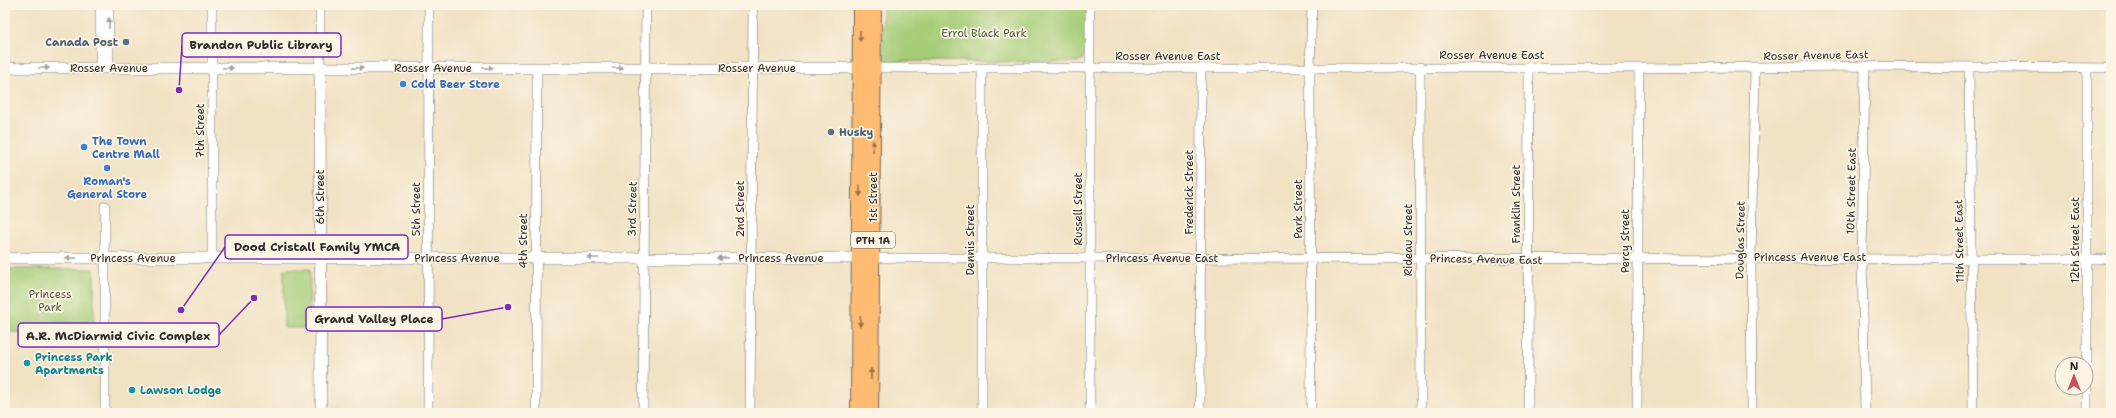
<svg xmlns="http://www.w3.org/2000/svg" width="2116" height="418" viewBox="0 0 2116 418" font-family="'Shantell Sans',sans-serif">
<style>
.green{fill:#a6cd78;stroke:#687c52}
.lines{fill:none;stroke-linecap:round;stroke-linejoin:round}
.minor-casing{stroke:#706b61;stroke-width:10}
.tertiary-casing{stroke:#706b61;stroke-width:12}
.primary-casing{stroke:#706b61;stroke-width:16}
.minor{stroke:#fff;stroke-width:9}
.tertiary{stroke:#fff;stroke-width:11}
.primary{stroke:#febb71;stroke-width:14}
.oneway{fill:#a0a0a0}
.oneway2{fill:#94734e}
.service-dot{fill:#5c6f8a;stroke:#fcf5e5;stroke-width:1.5}
.shop-dot{fill:#3f7fe0;stroke:#fcf5e5;stroke-width:1.5}
.culture-dot{fill:#0f9aa8;stroke:#fcf5e5;stroke-width:1.5}
.labels{text-anchor:middle;stroke-width:3.5;stroke-linejoin:round;paint-order:stroke}
.shield{fill:#fcf5e5;stroke:#6a6863;stroke-width:1}
.shield-label{font-size:10px;font-weight:bold;fill:#2b2b2b}
.park-label{font-size:11px;fill:#505c42;stroke:#fcf5e5}
.service-label{font-size:11px;font-weight:bold;fill:#4e5e75;stroke:#fcf5e5;text-anchor:end}
.street-label{font-size:11px;fill:#2b2b2b;stroke:#fcf5e5}
.shop-label{font-size:11px;font-weight:bold;fill:#366cbe;stroke:#fcf5e5;text-anchor:start}
.culture-label{font-size:11px;font-weight:bold;fill:#0d838f;stroke:#fcf5e5;text-anchor:start}
.leader{fill:none;stroke:#7b2cbf;stroke-width:1.5}
.callout-dot{fill:#7b2cbf;stroke:#fcf5e5;stroke-width:1.5}
.callout{fill:#fcf5e5;stroke:#7b2cbf;stroke-width:1.5}
.callout-label{font-size:12px;text-anchor:middle;font-weight:bold;fill:#2b2b2b}
</style>
<rect width="100%" height="100%" fill="#fcf5e5"/>
<filter id="ink" filterUnits="userSpaceOnUse"><feTurbulence type="fractalNoise" baseFrequency=".025" numOctaves="2"/><feDisplacementMap in="SourceGraphic" scale="8" xChannelSelector="R" yChannelSelector="G"/><feConvolveMatrix kernelMatrix="1 2 1 2 8 2 1 2 1" color-interpolation-filters="sRGB"/></filter>
<filter id="wash" filterUnits="userSpaceOnUse"><feTurbulence type="fractalNoise" baseFrequency=".012" numOctaves="4" result="noise"/><feDisplacementMap in="SourceGraphic" scale="16" xChannelSelector="R" yChannelSelector="G"/><feGaussianBlur stdDeviation="0.9" result="paint"/><feColorMatrix in="noise" values="0 0 0 0 0 0 0 0 0 0 0 0 0 0 0 0 0 1.4 0 .05"/><feComposite in="paint" operator="in"/></filter>
<g filter="url(#wash)">
<rect width="100%" height="100%" fill="#f1e2c4"/>
<path class="green" d="M 883,5 L 1078,5 L 1087,11 L 1086,52 L 1083,59 L 1078,62 L 882,61 Z
M 6,269 L 94,269 L 94,333 L 6,332 Z
M 284,269 L 310,269 L 309,328 L 284,328 Z"/>
</g>
<g filter="url(#ink)">
<g class="lines">
<g class="minor-casing">
<path id="minor" d="M 100,5 L 100,68
M 320,5 L 320,68
M 1865,66 L 1862,258 L 1865,413
M 1420,67 L 1421,413
M 109,68 L 109,5
M 874,68 L 1639,68 L 1865,66 L 2111,68
M 1969,68 L 1973,413
M 212,258 L 212,5
M 873,258 C 1286,261 1698,256 2111,259
M 105,413 L 105,206
M 428,413 L 429,5
M 536,413 L 537,68
M 643,413 L 646,5
M 750,413 L 753,5
M 982,413 L 982,68
M 1090,413 L 1090,5
M 1200,413 L 1201,68
M 1311,413 L 1310,68 L 1312,5
M 1528,413 L 1529,67
M 1637,413 L 1639,68
M 1752,413 L 1751,257 L 1755,68
M 2087,413 L 2087,68"/>
</g>
<g class="tertiary-casing">
<path id="tertiary" d="M 5,68 L 866,68
M 320,68 L 321,413
M 5,258 L 867,258"/>
</g>
<g class="primary-casing">
<path id="primary" d="M 858,413 L 860,5
M 871,413 L 874,5"/>
</g>
<use href="#minor" class="minor"/>
<use href="#tertiary" class="tertiary"/>
<use href="#primary" class="primary"/>
</g>
<defs><path id="oneway-solid" d="M-6-.8H1V-3.2L6.5 0L1 3.2V.8H-6Z"/></defs>
<g class="oneway">
<use href="#oneway-solid" transform="translate(109 23) rotate(-90)"/>
<use href="#oneway-solid" transform="translate(44 68)"/>
<use href="#oneway-solid" transform="translate(228 68)"/>
<use href="#oneway-solid" transform="translate(358 68) rotate(1)"/>
<use href="#oneway-solid" transform="translate(488 68)"/>
<use href="#oneway-solid" transform="translate(618 68)"/>
<use href="#oneway-solid" transform="translate(71 258) rotate(180)"/>
<use href="#oneway-solid" transform="translate(593 258) rotate(180)"/>
<use href="#oneway-solid" transform="translate(723 258) rotate(180)"/>
</g>
<g class="oneway2">
<use href="#oneway-solid" transform="translate(860 36) rotate(90)"/>
<use href="#oneway-solid" transform="translate(873 146) rotate(-90)"/>
<use href="#oneway-solid" transform="translate(860 191) rotate(90)"/>
<use href="#oneway-solid" transform="translate(860 321) rotate(91)"/>
<use href="#oneway-solid" transform="translate(871 374) rotate(-90)"/>
</g>
</g>
<g class="service-dot">
<circle cx="126" cy="42" r="4"/>
<circle cx="831" cy="132" r="4"/>
</g>
<g class="shop-dot">
<circle cx="403" cy="84" r="4"/>
<circle cx="84" cy="147" r="4"/>
<circle cx="107" cy="168" r="4"/>
</g>
<g class="culture-dot">
<circle cx="27" cy="363" r="4"/>
<circle cx="132" cy="390" r="4"/>
</g>
<g class="labels">
<rect class="shield" x="851" y="232" width="44" height="16" rx="3"/>
<g class="shield-label">
<text x="873" y="244">PTH 1A</text>
</g>
<g class="park-label">
<text x="984" y="37">Errol Black Park</text>
<text x="50" y="298">Princess<tspan x="50" dy="13">Park</tspan></text>
</g>
<g class="service-label">
<text x="118" y="46">Canada Post</text>
<text x="839" y="136" text-anchor="start">Husky</text>
</g>
<g class="street-label">
<text x="1492" y="59">Rosser Avenue East</text>
<text transform="translate(1816 55) rotate(-1)" y="4">Rosser Avenue East</text>
<text x="1168" y="60">Rosser Avenue East</text>
<text x="109" y="72">Rosser Avenue</text>
<text x="433" y="72">Rosser Avenue</text>
<text x="757" y="72">Rosser Avenue</text>
<text transform="translate(200 131) rotate(-90)" y="4">7th Street</text>
<text transform="translate(1851 191) rotate(-89)" y="4">10th Street East</text>
<text transform="translate(1189 192) rotate(-90)" y="4">Frederick Street</text>
<text transform="translate(320 197) rotate(-90)" y="4">6th Street</text>
<text transform="translate(873 197) rotate(-90)" y="4">1st Street</text>
<text transform="translate(1516 204) rotate(-90)" y="4">Franklin Street</text>
<text transform="translate(416 209) rotate(-90)" y="4">5th Street</text>
<text transform="translate(632 209) rotate(-89)" y="4">3rd Street</text>
<text transform="translate(740 209) rotate(-90)" y="4">2nd Street</text>
<text transform="translate(1078 209) rotate(-90)" y="4">Russell Street</text>
<text transform="translate(1298 209) rotate(-90)" y="4">Park Street</text>
<text transform="translate(970 240) rotate(-90)" y="4">Dennis Street</text>
<text transform="translate(1408 240) rotate(-90)" y="4">Rideau Street</text>
<text transform="translate(1740 240) rotate(-89)" y="4">Douglas Street</text>
<text transform="translate(2075 240) rotate(-90)" y="4">12th Street East</text>
<text transform="translate(523 241) rotate(-90)" y="4">4th Street</text>
<text transform="translate(1625 241) rotate(-90)" y="4">Percy Street</text>
<text transform="translate(1959 241) rotate(-91)" y="4">11th Street East</text>
<text x="1810" y="261">Princess Avenue East</text>
<text x="133" y="262">Princess Avenue</text>
<text x="457" y="262">Princess Avenue</text>
<text x="781" y="262">Princess Avenue</text>
<text x="1162" y="262">Princess Avenue East</text>
<text transform="translate(1486 259) rotate(1)" y="4">Princess Avenue East</text>
</g>
<g class="shop-label">
<text x="411" y="88">Cold Beer Store</text>
<text x="92" y="145">The Town<tspan x="92" dy="13">Centre Mall</tspan></text>
<text x="107" y="185" text-anchor="middle">Roman's<tspan x="107" dy="13">General Store</tspan></text>
</g>
<g class="culture-label">
<text x="35" y="361">Princess Park<tspan x="35" dy="13">Apartments</tspan></text>
<text x="140" y="394">Lawson Lodge</text>
</g>
</g>
<path class="leader" d="M179 90L182 45M181 310L225 247M508 307L442 319M254 298L219 335"/>
<g class="callout-dot">
<circle cx="179" cy="90" r="4"/>
<circle cx="181" cy="310" r="4"/>
<circle cx="508" cy="307" r="4"/>
<circle cx="254" cy="298" r="4"/>
</g>
<g class="callout">
<rect x="182" y="33" width="159" height="24" rx="4"/>
<rect x="225" y="235" width="183" height="24" rx="4"/>
<rect x="306" y="307" width="136" height="24" rx="4"/>
<rect x="18" y="323" width="201" height="24" rx="4"/>
</g>
<g class="callout-label">
<text x="261" y="49">Brandon Public Library</text>
<text x="317" y="251">Dood Cristall Family YMCA</text>
<text x="374" y="323">Grand Valley Place</text>
<text x="118" y="340">A.R. McDiarmid Civic Complex</text>
</g>
<rect width="2116" height="418" fill="none" stroke="#fcf5e5" stroke-width="20"/>
<g transform="translate(2074 376)"><circle r="19" fill="#fcf5e5" stroke="#a8a49b"/>
<path d="M0-3L7 15L0 10L-7 15Z" fill="#d1495b"/>
<text y="-6" font-size="11" font-weight="bold" text-anchor="middle" fill="#2b2b2b">N</text>
</g>
</svg>
